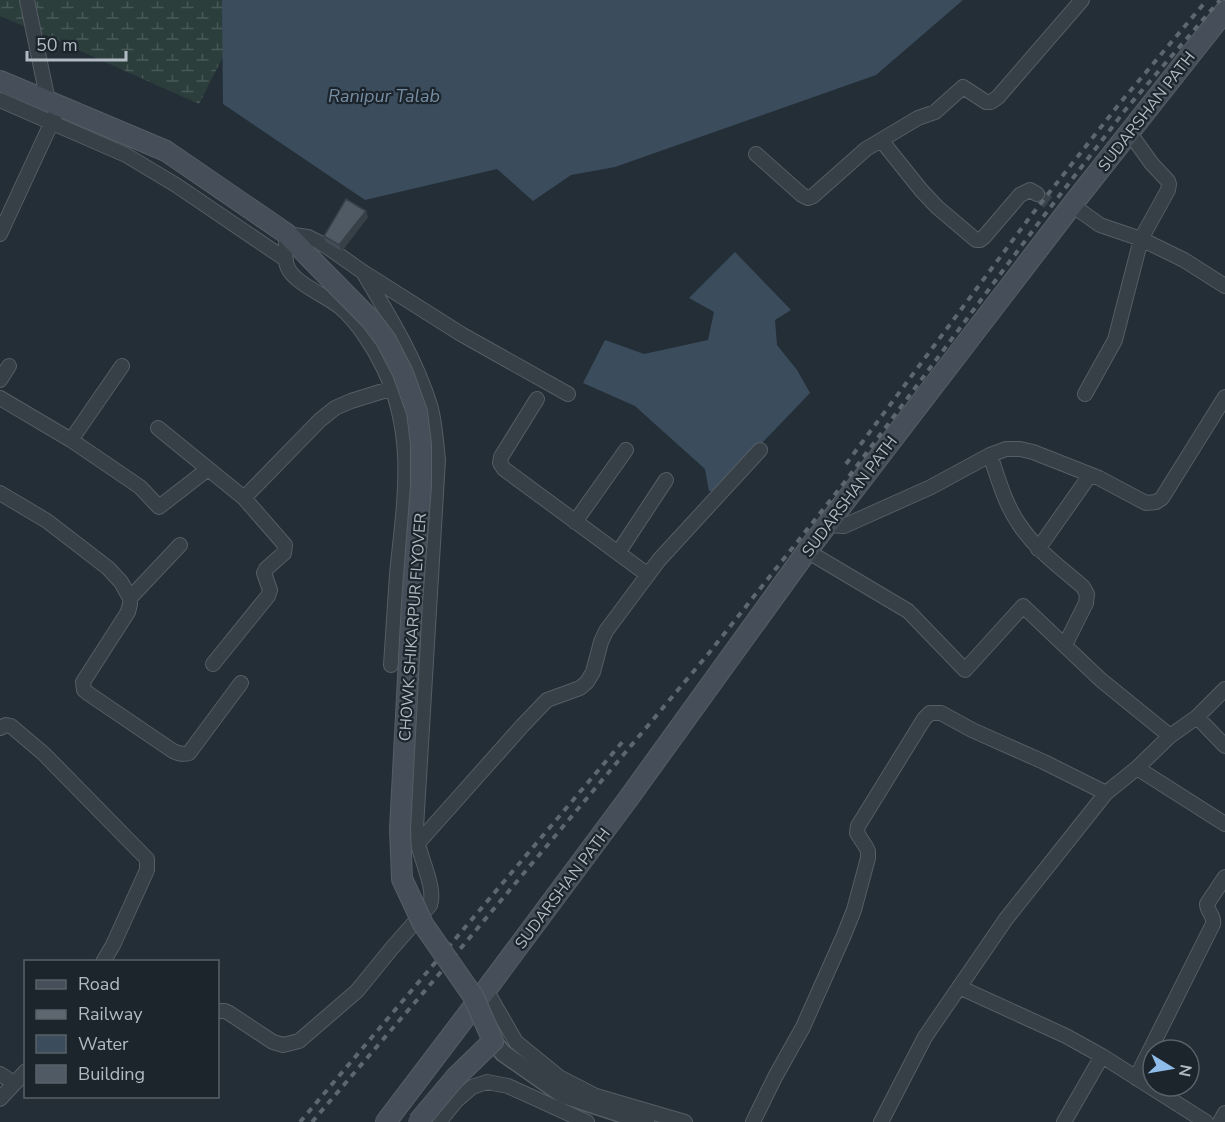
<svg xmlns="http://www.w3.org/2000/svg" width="1225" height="1122" viewBox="0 0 1225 1122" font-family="'Nunito Sans',sans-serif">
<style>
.wetland{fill:url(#wetland-marsh)}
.water{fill:#3b4d5d}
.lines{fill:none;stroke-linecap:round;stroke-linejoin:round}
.minor-tunnel{stroke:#39434b;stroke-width:14;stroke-dasharray:14 7;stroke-linecap:butt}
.minor-casing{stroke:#555d65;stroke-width:16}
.tertiary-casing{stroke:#555d65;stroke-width:19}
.secondary-casing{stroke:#555d65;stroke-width:22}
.minor{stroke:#373f47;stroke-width:14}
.tertiary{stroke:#373f47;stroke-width:16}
.secondary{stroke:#464f59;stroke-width:20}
.rail{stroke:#5d6770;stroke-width:4;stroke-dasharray:6 6;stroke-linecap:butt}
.secondary-bridge-casing{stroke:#555d65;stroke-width:22;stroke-linecap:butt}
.secondary-bridge{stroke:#464f59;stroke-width:20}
.wall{fill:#444d57}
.shaded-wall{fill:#373f47}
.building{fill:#4f5a65;stroke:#373f47;stroke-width:1.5}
.labels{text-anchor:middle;stroke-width:4.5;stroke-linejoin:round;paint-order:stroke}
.street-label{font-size:16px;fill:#b2bac3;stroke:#1c242c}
.water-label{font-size:18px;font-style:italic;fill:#768ea3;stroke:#1c242c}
</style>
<defs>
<pattern id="wetland-marsh" width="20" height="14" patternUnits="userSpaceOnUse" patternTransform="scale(1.5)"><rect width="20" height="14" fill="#2c3e3c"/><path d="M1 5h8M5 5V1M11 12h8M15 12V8" fill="none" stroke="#485857"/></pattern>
</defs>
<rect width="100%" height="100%" fill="#242e36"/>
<path class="wetland" d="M 0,0 L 220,0 L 245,13 L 199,104 L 47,36 L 0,16 Z"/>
<path class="water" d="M 222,0 L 963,0 L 876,75 L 615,167 L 571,175 L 533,201 L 497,169 L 365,200 L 223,104 Z
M 735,252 L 791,310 L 775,320 L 777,345 L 797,370 L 810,393 L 716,491 L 709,491 L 705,469 L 635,406 L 583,383 L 605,340 L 644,354 L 708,340 L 714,312 L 689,298 Z"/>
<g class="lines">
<path class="minor-tunnel" d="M 1037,194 L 1053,206"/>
<g class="minor-casing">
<path id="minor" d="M 27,0 L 48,101
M 0,100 L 126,155 L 176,185 L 285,259
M 881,140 L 921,190 L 937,207 L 976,240 L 980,240 L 984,237 L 1020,195 L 1030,190 L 1037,194
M 756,154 L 802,195 L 808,198 L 813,196 L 866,149 L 918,118 L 935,112 L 963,87 L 986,102 L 991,102 L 998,97 L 1082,0
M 1072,205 L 1100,225 L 1141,239 L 1184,260 L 1225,286
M 0,234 L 56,113
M 0,380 L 9,366
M 1085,394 L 1115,340 L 1141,239 L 1168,190 L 1169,184 L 1168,181 L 1152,164 L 1129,132
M 0,398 L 71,440 L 140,487 L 159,507 L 208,469
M 537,399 L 501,457 L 500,463 L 504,469 L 648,575
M 158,428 L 244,498 L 285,545 L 284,553 L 266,569 L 264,573 L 270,590 L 268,596 L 213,664
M 71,440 L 122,366
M 990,455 C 998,478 1005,504 1019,524 C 1036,550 1060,567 1083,587 L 1087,594 L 1086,603 L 1065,645
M 0,493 L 47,521 L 108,568 L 121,582 L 130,598 L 130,604 L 128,612 L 83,682 L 84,690 L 89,694 L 173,751 C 179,754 183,755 189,753 L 241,683
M 244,498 L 320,420 L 335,408 L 351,401 L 393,388
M 575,522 L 626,450
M 827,525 L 844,526 L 931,487 L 990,455 L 1006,449 L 1020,449 L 1033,452 L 1099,478 L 1146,503 L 1156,502 L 1162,498 L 1225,397
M 1038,549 L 1090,475
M 807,551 L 908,611 L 965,670 L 1023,606 L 1101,680 L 1170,736
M 618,553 L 666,480
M 130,598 L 180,545
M 391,665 C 393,635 395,604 397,574 C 404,502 417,436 383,367 C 374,348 357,321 341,308 C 327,296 298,285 289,270 C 283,260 286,246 287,234 L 308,237 L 326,246 L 363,272 L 461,334 L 568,394
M 1197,717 L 1225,689
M 0,728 L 6,725 L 11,726 L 44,754 L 147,859 L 147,870 L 113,945 L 103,962
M 1137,768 L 1225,824
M 418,843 L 523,725 L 547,700 L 580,688 L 587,682 L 593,672 L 601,642 L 606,631 L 641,584 L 659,560 L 760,450
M 959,987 L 1066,1036 L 1102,1056 L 1206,1122
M 486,990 L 516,1042 L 559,1077 L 596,1096 L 685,1122
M 218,1011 L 225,1011 L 229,1013 L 273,1042 L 283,1045 L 299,1041 L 357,991 L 392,948 L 430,905 C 436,889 421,860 418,843 C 417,838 417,832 416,828 L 438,460 C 436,442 435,422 430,405 C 415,357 388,314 363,272
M 0,1074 L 14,1083
M 1136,1078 L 1213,924 C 1215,916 1207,912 1207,904 L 1225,877
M 0,1099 L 26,1071
M 439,1122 L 456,1101 L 472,1087 L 487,1082 L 508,1086 L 587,1122
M 753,1122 L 775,1077 L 803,1027 L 844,935 L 854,910 L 868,858 L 868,851 L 866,847 L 857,833 L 858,826 L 924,719 L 930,713 L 941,713 L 972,730 L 1044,762 L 1106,793
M 881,1122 L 925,1037 L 1006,919 L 1106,793 L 1137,768 L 1170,736 L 1197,717 L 1225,746
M 1064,1122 L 1102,1056
M 1220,1122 L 1225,1113"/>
</g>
<g class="tertiary-casing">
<path id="tertiary" d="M 493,1041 L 503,1053 L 563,1095 L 646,1122"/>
</g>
<g class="secondary-casing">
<path id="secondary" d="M 0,81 L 166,151 L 287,234 L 306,254
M 386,1122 L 486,990 L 628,799 L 807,551 L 1072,205 L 1225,11"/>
</g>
<use href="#minor" class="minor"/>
<use href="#tertiary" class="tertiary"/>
<use href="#secondary" class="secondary"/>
<path class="rail" d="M 846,464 L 1030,217 L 1120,103 L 1207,0
M 300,1122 L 624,740
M 312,1122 L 429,986 L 709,653 L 844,483 L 1040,221 L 1126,109 L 1220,0"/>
<g class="secondary-bridge-casing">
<path id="secondary-bridge" d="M 306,254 L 371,320 L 386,340 L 403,373 L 417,412 L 421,444 L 421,486 L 412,602 L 400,829 L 402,879 L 423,924 L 473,996 L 493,1041 L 455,1078 L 418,1122"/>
</g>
<use href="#secondary-bridge" class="secondary-bridge"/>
</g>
<path class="wall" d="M 368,217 L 342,251 L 326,242 L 324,236 Z"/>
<path class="shaded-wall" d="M 366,211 L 368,217 L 342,251 L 339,245 Z"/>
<path class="building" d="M 346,199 L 366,211 L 339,245 L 324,236 Z"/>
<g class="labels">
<g class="street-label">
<text transform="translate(1146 111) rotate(-52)" y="6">SUDARSHAN PATH</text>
<text transform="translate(849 496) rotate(-53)" y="6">SUDARSHAN PATH</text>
<text transform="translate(412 627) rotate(-86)" y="6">CHOWK SHIKARPUR FLYOVER</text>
<text transform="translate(562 888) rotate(-53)" y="6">SUDARSHAN PATH</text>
</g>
<g class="water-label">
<text x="384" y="102">Ranipur Talab</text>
</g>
</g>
<rect x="24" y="960" width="195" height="138" fill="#1c242c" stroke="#586068" stroke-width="1.5"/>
<rect x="36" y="980" width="30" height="9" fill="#464f59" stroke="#586068" stroke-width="1.5"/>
<text x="78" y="990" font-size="18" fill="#b2bac3">Road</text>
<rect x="36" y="1010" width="30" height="9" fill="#5d6770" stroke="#586068" stroke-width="1.5"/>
<text x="78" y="1020" font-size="18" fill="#b2bac3">Railway</text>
<rect x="36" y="1035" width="30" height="18" fill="#3b4d5d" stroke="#586068" stroke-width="1.5"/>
<text x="78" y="1050" font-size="18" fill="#b2bac3">Water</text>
<rect x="36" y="1065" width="30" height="18" fill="#4f5a65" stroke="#586068" stroke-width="1.5"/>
<text x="78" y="1080" font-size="18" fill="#b2bac3">Building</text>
<g transform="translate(1171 1068) rotate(101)"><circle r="28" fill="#1c242c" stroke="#586068" stroke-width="1.5"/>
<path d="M0-4.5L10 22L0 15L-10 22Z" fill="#90bcea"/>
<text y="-9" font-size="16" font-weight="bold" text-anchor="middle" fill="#b2bac3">N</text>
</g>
<path d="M27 51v9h99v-9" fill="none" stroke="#b2bac3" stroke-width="3"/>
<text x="36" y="51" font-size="18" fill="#b2bac3" stroke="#1c242c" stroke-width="4.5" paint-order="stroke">50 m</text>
</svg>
